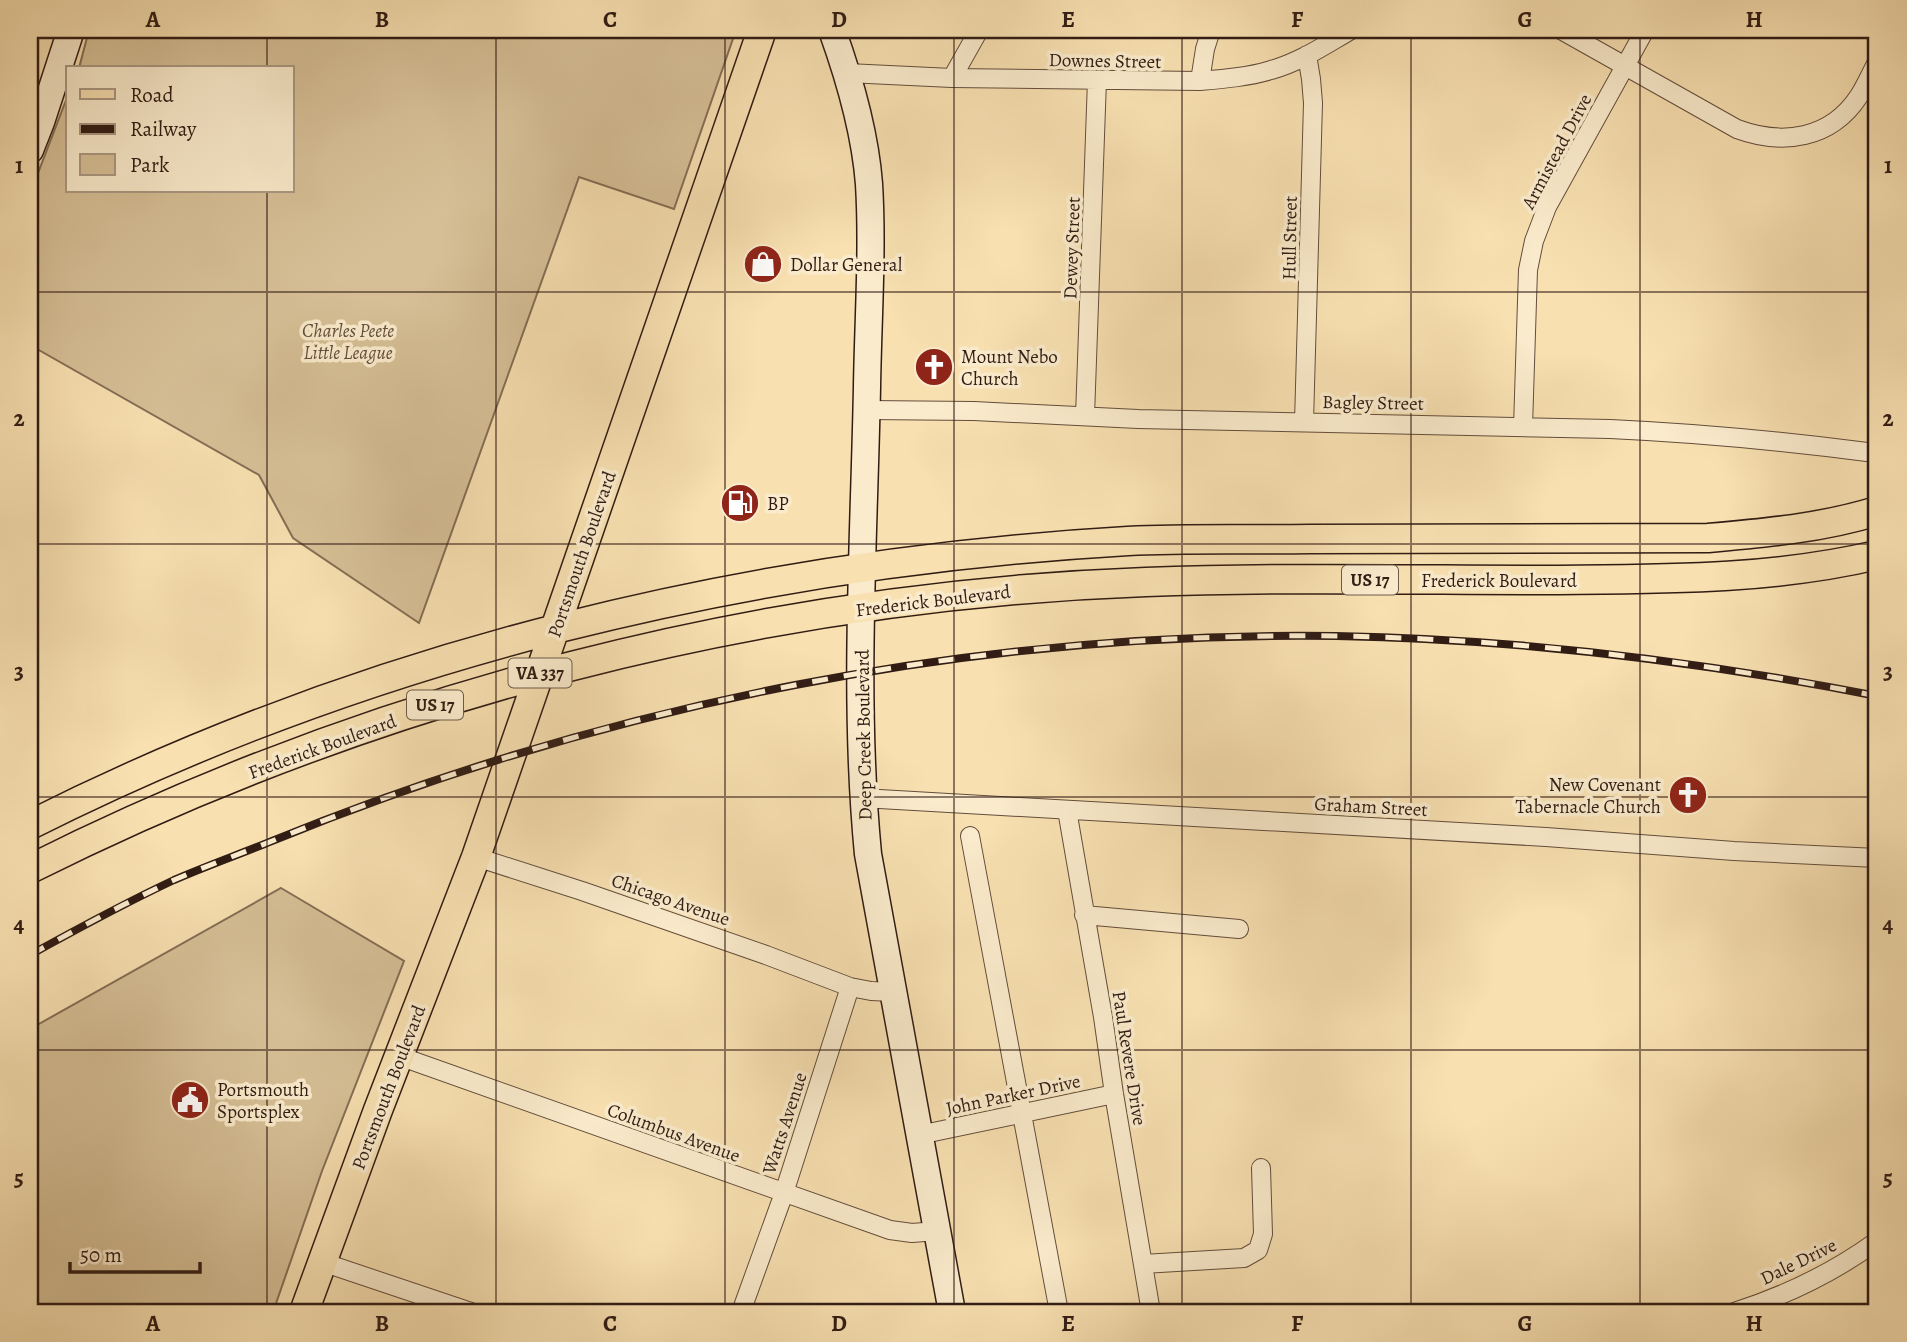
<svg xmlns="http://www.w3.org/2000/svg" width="1907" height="1342" viewBox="0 0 1907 1342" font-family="Alegreya,serif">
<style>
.green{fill:#d6bf96;stroke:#846e55;stroke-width:2}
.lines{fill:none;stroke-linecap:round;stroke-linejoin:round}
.street-casing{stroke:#634d3b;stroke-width:20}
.secondary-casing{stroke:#311c14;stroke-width:29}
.primary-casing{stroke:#311c14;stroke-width:31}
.street{stroke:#faebcc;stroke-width:18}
.secondary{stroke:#faebcc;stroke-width:26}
.primary{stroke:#f8e0b1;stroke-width:28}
.rail-casing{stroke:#311c14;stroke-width:8}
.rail{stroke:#faebcc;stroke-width:5;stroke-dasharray:16;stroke-linecap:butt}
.grid{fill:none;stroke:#311c14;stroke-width:2;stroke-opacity:0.55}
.labels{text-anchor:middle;stroke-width:7;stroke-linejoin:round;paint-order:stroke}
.shield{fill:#faebcc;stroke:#6d5a4b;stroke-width:2}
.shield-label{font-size:18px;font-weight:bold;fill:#311c14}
.street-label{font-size:19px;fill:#311c14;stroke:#faebcc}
.poi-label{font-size:19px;fill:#311c14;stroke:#faebcc;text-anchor:start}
.park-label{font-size:19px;font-style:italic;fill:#634d3b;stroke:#faebcc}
.neatline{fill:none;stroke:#311c14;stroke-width:2.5}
.grid-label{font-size:23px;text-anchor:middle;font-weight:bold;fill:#311c14}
</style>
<rect width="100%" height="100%" fill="#f8e0b1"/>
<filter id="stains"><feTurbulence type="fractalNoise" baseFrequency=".00286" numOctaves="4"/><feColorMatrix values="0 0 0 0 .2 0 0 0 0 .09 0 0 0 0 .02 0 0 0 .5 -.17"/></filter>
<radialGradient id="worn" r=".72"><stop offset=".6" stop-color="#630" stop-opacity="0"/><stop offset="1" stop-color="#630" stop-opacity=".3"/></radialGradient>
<path class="green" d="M 89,30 L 736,30 L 674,209 L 579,177 L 419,623 L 293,538 L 259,475 L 30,345 L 30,194 L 68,95 L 68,191 L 292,191 L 292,68 L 79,68 Z
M 281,888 L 404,961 L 322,1171 L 273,1312 L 30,1312 L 30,1029 Z"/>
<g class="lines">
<g class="street-casing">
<path id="street" d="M 1561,30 L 1737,129 C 1783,146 1831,139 1859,96 C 1866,85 1871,73 1877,62
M 847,73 L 952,78 L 1200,81 C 1223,79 1248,77 1271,70 C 1300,62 1325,45 1351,30
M 952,78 L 979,30
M 1200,81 L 1205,49 L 1211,30
M 867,410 L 974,411 L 1138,419 L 1610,429 C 1696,433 1782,441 1867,452 L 1877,452
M 1085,416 L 1097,80
M 1304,422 L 1313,103 L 1311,79 L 1307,55
M 1523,427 L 1527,301 L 1528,270 L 1534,241 L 1547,207 L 1645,30
M 862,798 L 1546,837 L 1734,851 L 1877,858
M 1067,810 L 1103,1017 L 1114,1094 L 1151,1312
M 970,836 L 1059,1312
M 476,857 L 582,891 L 766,955 L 850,987 L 871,991 L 893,992
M 1084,915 L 1239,929
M 399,1056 L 890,1230 L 912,1233 L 937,1231
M 919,1135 L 1114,1094
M 322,1262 L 471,1312
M 1143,1264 L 1244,1258 L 1258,1250 L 1263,1234 L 1261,1168
M 741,1312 L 784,1193 L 850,987
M 1734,1312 C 1785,1296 1834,1272 1877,1241"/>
</g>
<g class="secondary-casing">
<path id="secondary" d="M 832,30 C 850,80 865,131 869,184 C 873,249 868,321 867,387 C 864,542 853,699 868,854 L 952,1312
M 30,150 L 41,122 L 71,30"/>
</g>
<g class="primary-casing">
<path id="primary" d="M 30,825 C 371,653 748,563 1128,541 C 1189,538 1250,540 1310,539 C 1443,538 1576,538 1708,538 C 1765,533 1822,528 1877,511
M 30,869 C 375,696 760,596 1146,582 C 1282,577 1419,580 1555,580 C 1664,579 1771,580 1877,555
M 304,1312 L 378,1110 L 476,857 L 762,30"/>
</g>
<use href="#street" class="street"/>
<use href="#secondary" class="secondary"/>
<use href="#primary" class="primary"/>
<g class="rail-casing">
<path id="rail" d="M 30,955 C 77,929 125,903 174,880 C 206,866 240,854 272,841 C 608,704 973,631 1336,636 C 1518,639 1699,661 1877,696"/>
</g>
<use href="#rail" class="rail"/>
</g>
<path class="grid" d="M 267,30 L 267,68M 496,30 L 496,1312M 725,30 L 725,1312M 954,30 L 954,1312M 1182,30 L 1182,1312M 1411,30 L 1411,1312M 1640,30 L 1640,1312M 267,191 L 267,1312M 30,292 L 1877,292M 30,544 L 1877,544M 30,797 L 1877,797M 30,1050 L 1877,1050"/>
<defs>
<g id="shop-disc" transform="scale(2.0125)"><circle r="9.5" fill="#8f2418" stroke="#faebcc"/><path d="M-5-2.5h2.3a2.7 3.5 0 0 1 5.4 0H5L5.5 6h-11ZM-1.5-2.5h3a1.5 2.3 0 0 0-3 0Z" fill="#fff"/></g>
<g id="church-disc" transform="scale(2.0125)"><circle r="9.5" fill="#8f2418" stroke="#faebcc"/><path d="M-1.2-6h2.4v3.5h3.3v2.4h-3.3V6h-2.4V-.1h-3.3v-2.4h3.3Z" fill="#fff"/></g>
<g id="fuel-disc" transform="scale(2.0125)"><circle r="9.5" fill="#8f2418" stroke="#faebcc"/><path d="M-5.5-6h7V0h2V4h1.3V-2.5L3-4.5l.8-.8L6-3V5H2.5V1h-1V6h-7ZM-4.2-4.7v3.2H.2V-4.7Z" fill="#fff"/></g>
<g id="civic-disc" transform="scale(2.0125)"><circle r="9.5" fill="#8f2418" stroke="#faebcc"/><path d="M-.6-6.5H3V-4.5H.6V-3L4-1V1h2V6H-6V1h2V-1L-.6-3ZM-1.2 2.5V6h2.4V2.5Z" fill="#fff"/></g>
</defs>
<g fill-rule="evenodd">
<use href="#shop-disc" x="763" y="264"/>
<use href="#church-disc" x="934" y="367"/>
<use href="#fuel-disc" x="740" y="503"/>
<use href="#church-disc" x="1688" y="795"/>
<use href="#civic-disc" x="190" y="1100"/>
</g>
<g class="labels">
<g class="shield">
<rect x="1342" y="565.5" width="56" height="29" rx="5"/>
<rect x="508.5" y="658.5" width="63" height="29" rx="5"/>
<rect x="407" y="690.5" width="56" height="29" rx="5"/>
</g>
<g class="shield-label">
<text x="1370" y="586">US 17</text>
<text x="540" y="679">VA 337</text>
<text x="435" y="711">US 17</text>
</g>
<g class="street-label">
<text transform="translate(1105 60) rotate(1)" y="7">Downes Street</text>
<text transform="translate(1556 151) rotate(-62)" y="7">Armistead Drive</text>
<text transform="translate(1289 238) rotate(-89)" y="7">Hull Street</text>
<text transform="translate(1071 248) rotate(-88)" y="7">Dewey Street</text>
<text transform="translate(1373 402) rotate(1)" y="7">Bagley Street</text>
<text transform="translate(581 554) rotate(-71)" y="7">Portsmouth Boulevard</text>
<text x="1499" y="587">Frederick Boulevard</text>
<text transform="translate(933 600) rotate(-7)" y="7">Frederick Boulevard</text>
<text transform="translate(863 735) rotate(-91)" y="7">Deep Creek Boulevard</text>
<text transform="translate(322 746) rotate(-20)" y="7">Frederick Boulevard</text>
<text transform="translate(1371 806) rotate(3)" y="7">Graham Street</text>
<text transform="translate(671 899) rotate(19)" y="7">Chicago Avenue</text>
<text transform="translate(1130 1058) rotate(81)" y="7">Paul Revere Drive</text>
<text transform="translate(388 1087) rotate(-69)" y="7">Portsmouth Boulevard</text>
<text transform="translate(1013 1094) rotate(-12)" y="7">John Parker Drive</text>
<text transform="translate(784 1123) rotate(-72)" y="7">Watts Avenue</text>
<text transform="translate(674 1132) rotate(20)" y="7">Columbus Avenue</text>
<text transform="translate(1798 1261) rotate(-26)" y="7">Dale Drive</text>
</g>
<g class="poi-label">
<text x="790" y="271">Dollar General</text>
<text x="961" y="363">Mount Nebo<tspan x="961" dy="22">Church</tspan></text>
<text x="767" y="510">BP</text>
<text x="1661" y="791" text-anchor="end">New Covenant<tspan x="1661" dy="22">Tabernacle Church</tspan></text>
<text x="217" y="1096">Portsmouth<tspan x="217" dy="22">Sportsplex</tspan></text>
</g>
<g class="park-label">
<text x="348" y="337">Charles Peete<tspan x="348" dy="22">Little League</tspan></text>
</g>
</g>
<rect width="1907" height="1342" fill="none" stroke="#f8e0b1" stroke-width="77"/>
<rect x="66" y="66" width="228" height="126" fill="#faebcc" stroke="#aa9882" stroke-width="2"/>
<rect x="80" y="89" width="35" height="10" fill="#f8e0b1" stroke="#aa9882" stroke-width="2"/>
<text x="130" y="102" font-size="21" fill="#311c14">Road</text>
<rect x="80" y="124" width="35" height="10" fill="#311c14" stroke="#aa9882" stroke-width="2"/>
<text x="130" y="136" font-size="21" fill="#311c14">Railway</text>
<rect x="80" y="154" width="35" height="21" fill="#d6bf96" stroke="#aa9882" stroke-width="2"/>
<text x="130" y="172" font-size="21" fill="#311c14">Park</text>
<path d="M70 1262v10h130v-10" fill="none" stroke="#311c14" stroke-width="3.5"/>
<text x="80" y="1262" font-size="21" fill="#311c14" stroke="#faebcc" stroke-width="5" paint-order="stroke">50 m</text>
<rect x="38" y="38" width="1830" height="1266" class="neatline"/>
<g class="grid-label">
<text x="153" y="27">A</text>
<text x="382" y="27">B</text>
<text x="610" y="27">C</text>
<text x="839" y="27">D</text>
<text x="1068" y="27">E</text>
<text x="1297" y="27">F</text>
<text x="1525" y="27">G</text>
<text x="1754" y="27">H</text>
<text x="19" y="173">1</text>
<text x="1888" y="173">1</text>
<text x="19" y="426">2</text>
<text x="1888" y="426">2</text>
<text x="19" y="679">3</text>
<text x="1888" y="679">3</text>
<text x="19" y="932">4</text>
<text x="1888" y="932">4</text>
<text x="19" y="1185">5</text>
<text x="1888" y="1185">5</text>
<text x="153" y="1331">A</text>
<text x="382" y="1331">B</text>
<text x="610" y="1331">C</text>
<text x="839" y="1331">D</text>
<text x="1068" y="1331">E</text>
<text x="1297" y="1331">F</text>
<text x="1525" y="1331">G</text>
<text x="1754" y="1331">H</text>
</g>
<rect width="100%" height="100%" filter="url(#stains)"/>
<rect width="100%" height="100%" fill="url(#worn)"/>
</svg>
